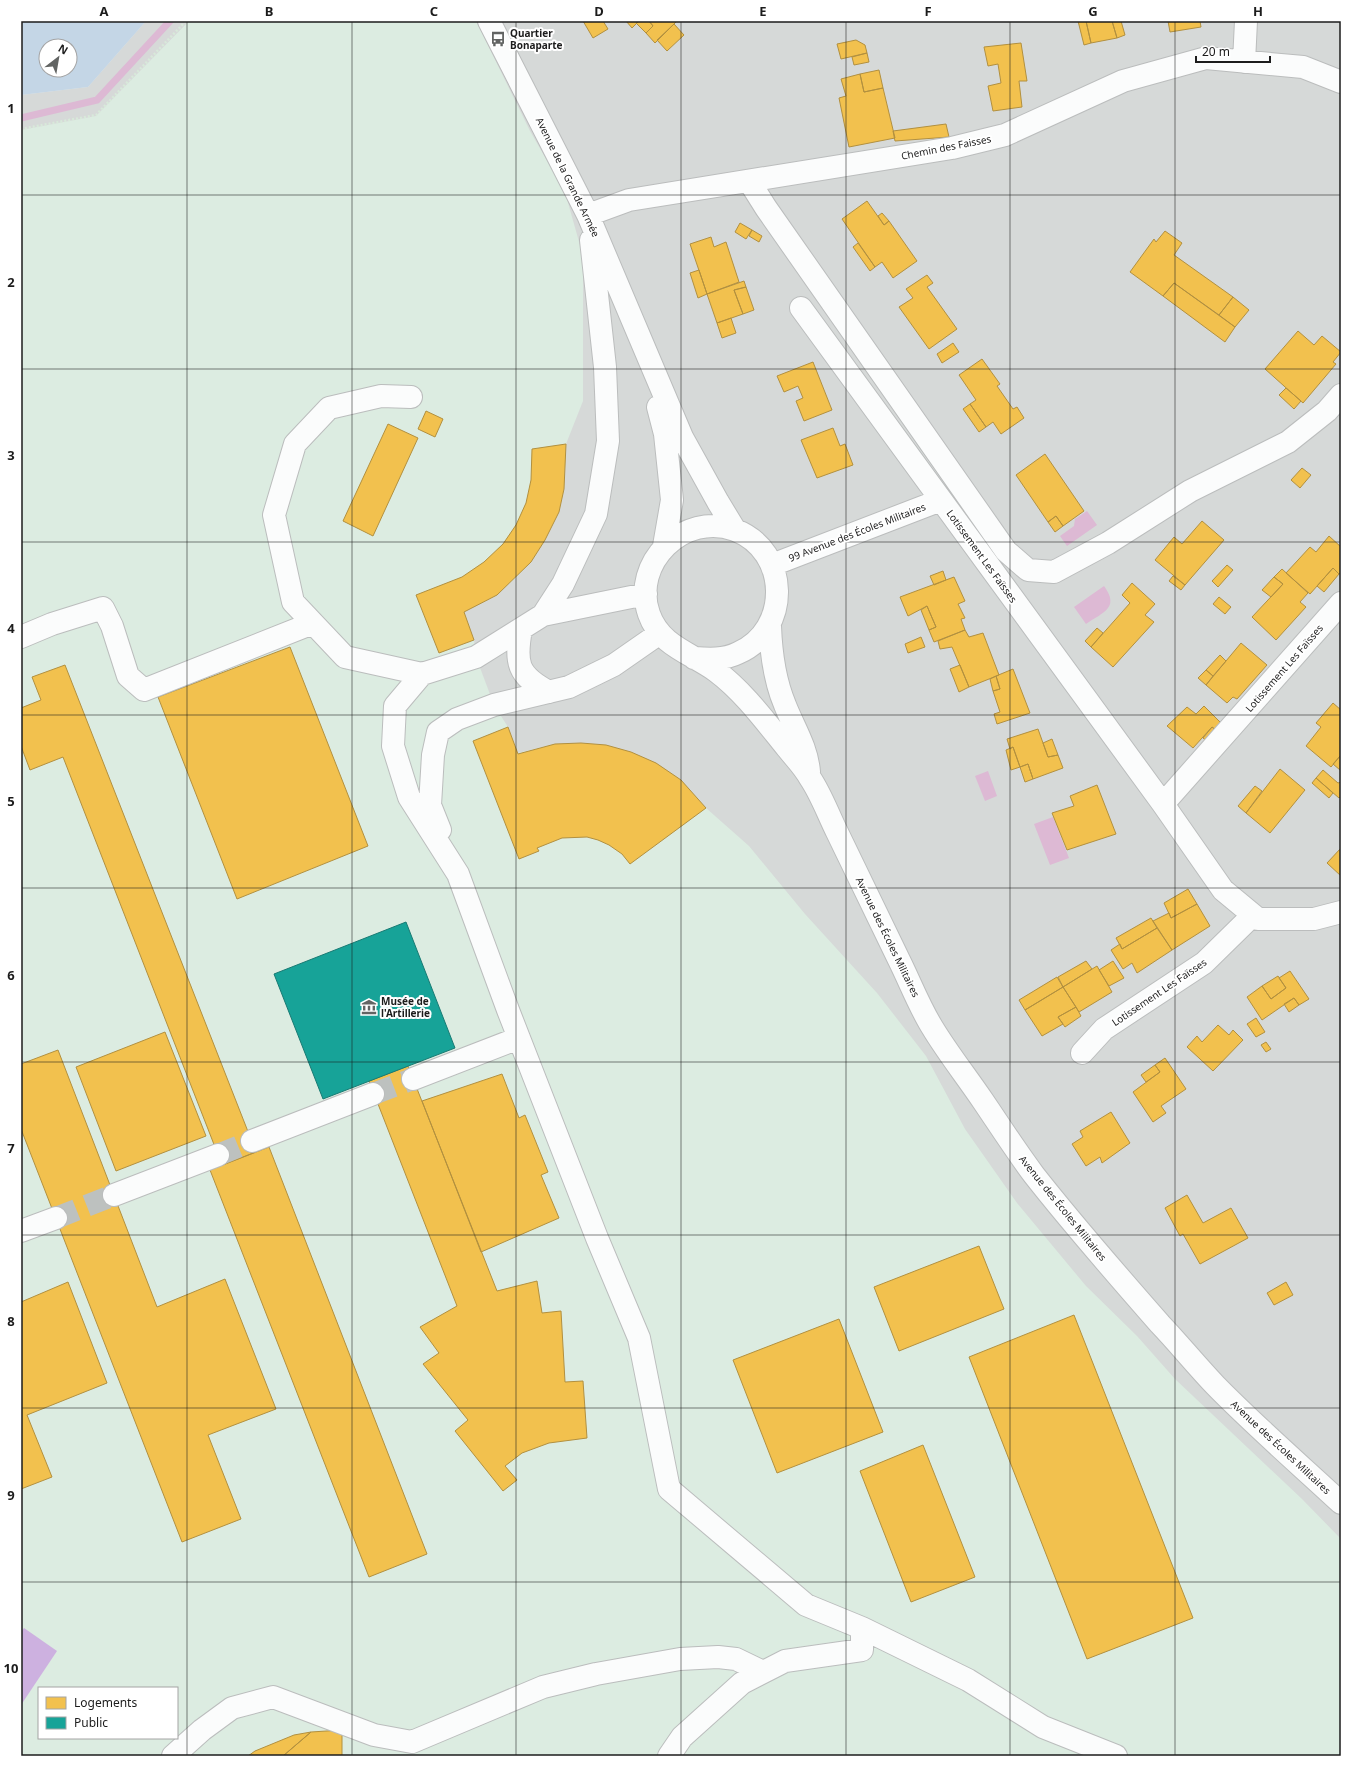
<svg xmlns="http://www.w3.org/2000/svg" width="1362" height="1777" viewBox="0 0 1362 1777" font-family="'Noto Sans',sans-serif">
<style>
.residential{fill:#d6d9d8;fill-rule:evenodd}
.military{fill:#dcece1;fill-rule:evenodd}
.grass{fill:#c4d6e6;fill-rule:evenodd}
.pitch{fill:#cdb1e0}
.water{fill:#ddb9d4}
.homes{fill:#f2c14e;stroke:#b2903f}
.public{fill:#17a398;stroke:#187a73}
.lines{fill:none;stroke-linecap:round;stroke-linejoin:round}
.stream{stroke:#ddb9d4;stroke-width:7}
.minor-tunnel{stroke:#bdc1bf;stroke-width:22;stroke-dasharray:22 11;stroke-linecap:butt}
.minor-casing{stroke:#bbbdbd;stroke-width:24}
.path{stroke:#d8e9da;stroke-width:2.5;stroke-dasharray:2 2;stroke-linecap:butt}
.minor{stroke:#fbfcfc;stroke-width:22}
.grid{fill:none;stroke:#1c1c1c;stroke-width:1;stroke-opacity:0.55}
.labels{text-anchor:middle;stroke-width:4;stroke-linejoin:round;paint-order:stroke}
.poi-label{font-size:10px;font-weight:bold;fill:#1c1c1c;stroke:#fff;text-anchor:start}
.street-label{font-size:10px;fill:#1c1c1c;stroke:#fff}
.neatline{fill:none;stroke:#1c1c1c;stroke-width:1.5}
.grid-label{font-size:13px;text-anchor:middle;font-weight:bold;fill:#1c1c1c}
</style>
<rect width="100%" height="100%" fill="#e5eae8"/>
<path class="residential" d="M 146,21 L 1341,21 L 1341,1756 L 21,1756 L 21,95 L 88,87 ZM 39,1688 L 177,1688 L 177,1738 L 39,1738 Z"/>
<path class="military" d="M 189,21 L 476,21 L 530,131 L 565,192 L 583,256 L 583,401 L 566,444 L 564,489 L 559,512 L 545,540 L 531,562 L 514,579 L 497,595 L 464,612 L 474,640 L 476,657 L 494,705 L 508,727 L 518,753 L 555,744 L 581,743 L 606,745 L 683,783 L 706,808 L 749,846 L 805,914 L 877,993 L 926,1056 L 965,1129 L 1017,1203 L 1086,1286 L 1137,1336 L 1175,1379 L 1302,1499 L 1341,1539 L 1341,1756 L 21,1756 L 21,130 L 96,116 ZM 39,1688 L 177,1688 L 177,1738 L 39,1738 Z"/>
<path class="grass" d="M 21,21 L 146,21 L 88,87 L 21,95 ZM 46,46 L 70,46 L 70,70 L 46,70 Z"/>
<path class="pitch" d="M 24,1628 L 57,1651 L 21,1705 L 21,1632 Z"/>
<path class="water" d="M 1087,511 L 1097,525 L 1067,546 L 1060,536 L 1074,526 L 1075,519 Z
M 1104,586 C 1120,608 1103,612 1086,624 L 1074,607 Z
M 988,771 L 997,796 L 985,801 L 975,776 Z
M 1053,817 L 1069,858 L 1050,865 L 1034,824 Z"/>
<path class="homes" d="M 583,21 L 603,21 L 608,29 L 593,38 Z
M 626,21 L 639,21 L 632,28 Z
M 639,21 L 649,21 L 653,26 L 646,33 L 636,23 Z
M 649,21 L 677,21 L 655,43 L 646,33 L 653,26 Z
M 1078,21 L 1086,21 L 1091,43 L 1084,45 Z
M 1086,21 L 1112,21 L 1117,38 L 1091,43 Z
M 1112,21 L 1121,21 L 1125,35 L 1117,38 Z
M 1168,21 L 1200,21 L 1201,27 L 1170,32 Z
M 674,24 L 684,35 L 667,51 L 657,40 Z
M 856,40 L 865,45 L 867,53 L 841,59 L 837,44 Z
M 1021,43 L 1027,81 L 1019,81 L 1022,107 L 993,111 L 988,86 L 1001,83 L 998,64 L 988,66 L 984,47 Z
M 867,53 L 869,62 L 854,65 L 852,57 Z
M 879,70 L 883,88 L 864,92 L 860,74 Z
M 860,74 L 864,92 L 883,88 L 895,138 L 849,147 L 839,98 L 846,96 L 841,79 Z
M 946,124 L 949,137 L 895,141 L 893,131 Z
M 867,201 L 884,225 L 889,221 L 917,261 L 893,278 L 882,262 L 875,267 L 842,219 Z
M 882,213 L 889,221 L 884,225 L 878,216 Z
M 740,223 L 752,230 L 746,239 L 735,232 Z
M 752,230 L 762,236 L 759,242 L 749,236 Z
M 1165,231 L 1182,243 L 1174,255 L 1233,297 L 1219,315 L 1174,283 L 1163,296 L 1130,272 L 1154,239 L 1156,242 Z
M 711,237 L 714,247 L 726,242 L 739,282 L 707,294 L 690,244 Z
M 858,243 L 875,267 L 870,271 L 853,247 Z
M 699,270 L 707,294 L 698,298 L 690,273 Z
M 927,275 L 933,283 L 927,287 L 957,329 L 929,349 L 899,307 L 913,298 L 906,289 Z
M 744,281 L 746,287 L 734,290 L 743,314 L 717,323 L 707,294 Z
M 1174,283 L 1235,327 L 1225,342 L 1163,296 Z
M 746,287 L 754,310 L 743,314 L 734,290 Z
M 1233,297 L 1249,310 L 1235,327 L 1219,315 Z
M 731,318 L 736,333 L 722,338 L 717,323 Z
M 1298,331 L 1314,345 L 1322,336 L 1341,352 L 1333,362 L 1336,364 L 1303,403 L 1265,369 Z
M 953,343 L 959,352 L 942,363 L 937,354 Z
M 982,359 L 1000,384 L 997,386 L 1013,409 L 1017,407 L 1024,418 L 1001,434 L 993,422 L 986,427 L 970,404 L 976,400 L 959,375 Z
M 813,362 L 832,410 L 804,421 L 796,401 L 803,398 L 798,386 L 784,392 L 777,376 Z
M 1286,388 L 1301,401 L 1294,409 L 1279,395 Z
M 970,404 L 986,427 L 979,432 L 963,409 Z
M 426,411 L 443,419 L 435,437 L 418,429 Z
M 388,424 L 418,438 L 373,536 L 343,521 Z
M 833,428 L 840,446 L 845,444 L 853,465 L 817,478 L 801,440 Z
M 566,444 L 564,489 L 559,512 L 545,540 L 531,562 L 497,595 L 464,612 L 474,640 L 439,653 L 416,595 L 462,577 L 484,562 L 503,544 L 516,525 L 526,503 L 531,480 L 532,449 Z
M 1045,454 L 1084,511 L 1063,526 L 1056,516 L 1048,522 L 1016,475 Z
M 1302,468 L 1311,475 L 1300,488 L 1291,480 Z
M 1056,516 L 1063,526 L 1055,532 L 1048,522 Z
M 1202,521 L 1224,540 L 1185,585 L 1155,560 L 1174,537 L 1182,544 Z
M 1329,536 L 1341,547 L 1341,573 L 1339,574 L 1333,568 L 1310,594 L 1286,573 L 1310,547 L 1316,552 Z
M 1227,565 L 1233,570 L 1218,587 L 1212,581 Z
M 1333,568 L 1339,574 L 1324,592 L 1317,586 Z
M 1282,569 L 1308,593 L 1300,602 L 1306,607 L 1276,640 L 1252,617 L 1283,584 L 1274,577 Z
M 943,571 L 946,580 L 934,585 L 930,576 Z
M 1173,576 L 1185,585 L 1181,590 L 1169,581 Z
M 954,577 L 965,601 L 958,604 L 965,618 L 961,619 L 965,630 L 934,642 L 929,630 L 936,627 L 927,606 L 908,616 L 900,597 Z
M 1274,577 L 1283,584 L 1271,597 L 1262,590 Z
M 1132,583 L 1155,604 L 1145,615 L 1154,622 L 1113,667 L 1091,647 L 1130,603 L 1122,595 Z
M 1219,597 L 1231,607 L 1225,614 L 1213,604 Z
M 927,606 L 936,627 L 929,630 L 921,610 Z
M 1097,628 L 1103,633 L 1091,647 L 1085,641 Z
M 965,630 L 969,637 L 983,633 L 999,675 L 969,687 L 952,647 L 940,649 L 938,641 Z
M 921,637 L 925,647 L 908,653 L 905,644 Z
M 1241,643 L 1267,665 L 1237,699 L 1233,697 L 1227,703 L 1206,685 Z
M 290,647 L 368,846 L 237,899 L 158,697 Z
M 1220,655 L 1226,661 L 1213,676 L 1206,670 Z
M 65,665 L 256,1152 L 222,1165 L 63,757 L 30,770 L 21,746 L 21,708 L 41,700 L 32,677 Z
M 960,665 L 969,687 L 959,692 L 950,669 Z
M 1013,669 L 1030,713 L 997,724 L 994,714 L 1000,712 L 993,691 L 1000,689 L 996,676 Z
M 1206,670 L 1213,676 L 1206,685 L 1198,678 Z
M 996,676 L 1000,689 L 993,691 L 990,679 Z
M 1333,703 L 1341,710 L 1341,755 L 1331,767 L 1306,746 L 1321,727 L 1316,723 Z
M 1204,706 L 1222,724 L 1217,731 L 1212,727 L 1193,748 L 1167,726 L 1187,707 L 1196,714 Z
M 508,727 L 518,754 L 555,744 L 581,743 L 606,745 L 631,752 L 656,763 L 681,780 L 706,808 L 630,864 L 622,854 L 609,845 L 598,840 L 587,837 L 562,838 L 537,848 L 539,851 L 519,859 L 473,741 Z
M 1212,727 L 1217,731 L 1208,742 L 1203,738 Z
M 1038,729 L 1048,757 L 1058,755 L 1063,768 L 1033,779 L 1028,764 L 1020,767 L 1013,747 L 1010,749 L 1007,739 Z
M 1052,739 L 1058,755 L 1048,757 L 1043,743 Z
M 1013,747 L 1020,767 L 1011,770 L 1006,750 Z
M 1341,755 L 1341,769 L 1340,770 L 1333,764 Z
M 1028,764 L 1033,779 L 1025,782 L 1020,767 Z
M 1280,769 L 1305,790 L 1270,833 L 1246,813 Z
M 1323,770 L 1338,783 L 1341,782 L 1341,796 L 1339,798 L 1316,778 Z
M 1316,778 L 1333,793 L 1329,798 L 1312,783 Z
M 1097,785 L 1116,834 L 1067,850 L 1052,813 L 1074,806 L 1070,796 Z
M 1255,786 L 1262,791 L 1246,813 L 1238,806 Z
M 1341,848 L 1341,876 L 1327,863 Z
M 1188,889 L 1197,904 L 1171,918 L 1164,903 Z
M 1197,904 L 1210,926 L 1172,950 L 1153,921 L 1169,913 L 1171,918 Z
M 1151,918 L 1157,928 L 1122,949 L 1116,938 Z
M 1157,928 L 1172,950 L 1137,973 L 1132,963 L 1123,969 L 1111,950 L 1120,944 L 1122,949 Z
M 1086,961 L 1092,969 L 1063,987 L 1058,977 Z
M 1113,961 L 1124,978 L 1109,986 L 1099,970 Z
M 1097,966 L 1112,992 L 1079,1012 L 1063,987 Z
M 1290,971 L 1309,999 L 1299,1005 L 1294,998 L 1262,1020 L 1247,997 L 1262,986 L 1271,999 L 1286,988 L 1279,978 Z
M 1278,976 L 1286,988 L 1271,999 L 1262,986 Z
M 1057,977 L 1063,987 L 1025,1010 L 1019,1000 Z
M 1063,987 L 1076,1007 L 1058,1017 L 1063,1024 L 1042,1036 L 1025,1010 Z
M 1294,998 L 1299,1005 L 1289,1012 L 1284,1004 Z
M 1076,1007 L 1081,1016 L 1065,1027 L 1058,1017 Z
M 1256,1018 L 1265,1032 L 1256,1037 L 1247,1024 Z
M 1218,1025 L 1229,1035 L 1233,1030 L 1243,1040 L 1213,1071 L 1187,1047 L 1197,1036 L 1202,1042 Z
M 165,1032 L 206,1136 L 116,1171 L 76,1067 Z
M 1266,1042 L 1271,1049 L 1266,1052 L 1261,1045 Z
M 58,1050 L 157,1307 L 225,1279 L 276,1409 L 208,1435 L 241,1519 L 182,1542 L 21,1129 L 21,1064 Z
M 1165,1058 L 1186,1089 L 1161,1106 L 1166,1113 L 1153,1122 L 1133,1092 L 1160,1072 L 1155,1065 Z
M 1155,1065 L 1160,1072 L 1146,1082 L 1141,1075 Z
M 408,1066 L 497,1291 L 537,1281 L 542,1313 L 561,1311 L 565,1382 L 583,1381 L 587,1438 L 549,1443 L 522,1453 L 505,1466 L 517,1480 L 503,1491 L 455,1431 L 468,1420 L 423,1364 L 439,1353 L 420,1327 L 457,1306 L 369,1081 Z
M 502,1074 L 519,1118 L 525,1115 L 548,1172 L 541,1175 L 559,1218 L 481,1252 L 422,1101 Z
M 1111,1112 L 1130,1143 L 1102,1163 L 1100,1157 L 1086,1166 L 1072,1144 L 1083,1137 L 1080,1131 Z
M 269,1147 L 427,1554 L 369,1577 L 210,1170 Z
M 1187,1195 L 1203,1223 L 1231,1208 L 1248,1238 L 1200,1264 L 1183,1234 L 1180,1236 L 1165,1208 Z
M 979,1246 L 1004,1309 L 899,1351 L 874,1287 Z
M 68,1282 L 107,1383 L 27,1415 L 52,1477 L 21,1489 L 21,1302 Z
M 1286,1282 L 1293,1295 L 1274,1305 L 1267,1293 Z
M 1074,1315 L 1193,1618 L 1087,1659 L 969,1357 Z
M 839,1319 L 883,1432 L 777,1473 L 733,1360 Z
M 923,1445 L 975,1577 L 911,1602 L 860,1471 Z
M 342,1730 L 342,1756 L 283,1756 L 311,1732 Z
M 311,1732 L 283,1756 L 248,1756 L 255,1751 L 294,1735 Z"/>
<path class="public" d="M 406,922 L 455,1048 L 323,1099 L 274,974 Z"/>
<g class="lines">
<path class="stream" d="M 21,118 L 97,100 L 170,21"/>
<path class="minor-tunnel" d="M 373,1094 L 413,1079
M 218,1155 L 252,1141
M 56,1218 L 114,1195"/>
<g class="minor-casing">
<path id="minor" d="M 489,21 L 588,215 L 682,437 L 718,502 L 735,530
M 1244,62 L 1246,21
M 749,181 L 766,208 L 1006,551 L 1028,570 L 1054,572 L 1108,543 L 1190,491 L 1288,442 L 1327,411 L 1341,395
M 588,215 L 629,200 L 952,148 L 1005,135 L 1123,81 L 1206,58 L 1303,67 L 1341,82
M 801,308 L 1163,804 L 1223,890 L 1258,919 L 1314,919 L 1341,912
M 411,397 L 381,396 L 329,408 L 295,444 L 274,515 L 293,602 L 345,657 L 422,674 L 476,657 L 543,615 L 646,594
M 658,407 L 665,434 L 672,500 L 664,546
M 772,565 L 941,500
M 543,615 L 563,584 L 596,514 L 608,441 L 605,367 L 591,240
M 770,626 C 771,653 774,679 785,705 C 794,728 807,747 809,772
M 521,629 C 515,663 517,675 549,692
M 21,637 L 52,624 L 103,608 L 112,626 L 128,676 L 144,690 L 313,623
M 694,658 C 709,659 724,660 738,653 C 791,630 790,551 735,530 C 684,511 631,563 649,614 C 660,646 691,653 716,671 C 744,692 765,721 787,748 C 795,758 804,767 810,778 C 821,794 828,814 837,832 C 857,874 878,917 899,960 C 910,982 919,1006 932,1027 C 947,1052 966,1076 983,1101 C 1000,1126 1016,1151 1034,1175 C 1074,1226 1117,1275 1160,1324 C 1179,1344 1196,1365 1215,1385 C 1255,1426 1299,1464 1341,1503
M 422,674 L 395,706 L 393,746 L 409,797 L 458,874 L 508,1010 L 597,1238 L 639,1338 L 669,1489 L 806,1605 L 862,1628 L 862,1650 L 785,1661 L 742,1683 L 682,1737 L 669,1756
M 1163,804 L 1341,603
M 440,830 L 430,805 L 433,755 L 438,732 L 457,719 L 494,705 L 569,687 L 614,665 L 660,633
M 1082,1053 L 1104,1029 L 1204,963 L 1253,915
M 413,1079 L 519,1038
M 252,1141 L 373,1094
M 114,1195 L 218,1155
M 21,1231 L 56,1218
M 862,1628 L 968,1680 L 1043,1727 L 1116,1756
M 173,1756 L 202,1730 L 232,1708 L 273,1697 L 374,1735 L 412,1742 L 543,1687 L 596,1674 L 680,1659 L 718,1657 L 736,1659 L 763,1672"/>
</g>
<path class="path" d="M 21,129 L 96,115 L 186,21"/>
<use href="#minor" class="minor"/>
</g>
<path class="grid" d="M 187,21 L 187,1756M 352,21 L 352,1756M 516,21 L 516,1756M 681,21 L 681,1756M 846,21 L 846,1756M 1010,21 L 1010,1756M 1175,21 L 1175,1756M 21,195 L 1341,195M 21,369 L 1341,369M 21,542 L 1341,542M 21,715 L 1341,715M 21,888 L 1341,888M 21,1062 L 1341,1062M 21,1235 L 1341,1235M 21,1408 L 1341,1408M 21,1582 L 1341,1582"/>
<defs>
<g id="bus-bare" transform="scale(1.2)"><path d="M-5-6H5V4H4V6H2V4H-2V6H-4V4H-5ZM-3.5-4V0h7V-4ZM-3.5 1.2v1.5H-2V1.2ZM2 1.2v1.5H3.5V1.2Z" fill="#626463" stroke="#fff" stroke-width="2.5" paint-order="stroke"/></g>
<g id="museum-bare" transform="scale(1.2)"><path d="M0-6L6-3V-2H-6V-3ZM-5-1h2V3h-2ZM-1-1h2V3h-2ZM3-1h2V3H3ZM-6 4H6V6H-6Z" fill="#626463" stroke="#fff" stroke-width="2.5" paint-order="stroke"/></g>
</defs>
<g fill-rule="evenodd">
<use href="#bus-bare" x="498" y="39"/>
<use href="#museum-bare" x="369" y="1007"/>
</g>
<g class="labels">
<g class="poi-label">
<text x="510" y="37">Quartier<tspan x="510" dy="12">Bonaparte</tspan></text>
<text x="381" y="1005">Musée de<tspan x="381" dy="12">l'Artillerie</tspan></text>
</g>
<g class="street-label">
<text transform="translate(946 147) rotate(-11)" y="4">Chemin des Faisses</text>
<text transform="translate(568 177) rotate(64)" y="4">Avenue de la Grande Armée</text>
<text transform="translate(857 532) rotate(-21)" y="4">99 Avenue des Écoles Militaires</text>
<text transform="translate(982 556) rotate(54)" y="4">Lotissement Les Faïsses</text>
<text transform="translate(1284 668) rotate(-49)" y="4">Lotissement Les Faïsses</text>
<text transform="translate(888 937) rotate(64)" y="4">Avenue des Écoles Militaires</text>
<text transform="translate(1159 992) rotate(-34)" y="4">Lotissement Les Faïsses</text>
<text transform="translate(1063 1208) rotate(51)" y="4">Avenue des Écoles Militaires</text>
<text transform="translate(1281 1447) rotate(43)" y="4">Avenue des Écoles Militaires</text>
</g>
</g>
<rect width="1362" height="1777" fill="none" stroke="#ffffff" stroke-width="44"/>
<rect x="38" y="1687" width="140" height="52" fill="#ffffff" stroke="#a4a4a4"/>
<rect x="46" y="1697" width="20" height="12" fill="#f2c14e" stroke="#a4a4a4"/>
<text x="74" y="1707" font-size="12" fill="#1c1c1c">Logements</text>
<rect x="46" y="1717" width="20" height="12" fill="#17a398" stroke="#a4a4a4"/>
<text x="74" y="1727" font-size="12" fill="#1c1c1c">Public</text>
<g transform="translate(58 58) rotate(31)"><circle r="19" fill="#ffffff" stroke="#a4a4a4"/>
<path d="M0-3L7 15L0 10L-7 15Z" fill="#626463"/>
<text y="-6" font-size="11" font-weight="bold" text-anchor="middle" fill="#1c1c1c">N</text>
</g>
<path d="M1196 56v6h74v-6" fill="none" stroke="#1c1c1c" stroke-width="2"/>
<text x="1202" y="56" font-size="12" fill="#1c1c1c" stroke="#ffffff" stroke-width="3" paint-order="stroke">20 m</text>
<rect x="22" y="22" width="1318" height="1733" class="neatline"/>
<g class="grid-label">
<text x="104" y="16">A</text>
<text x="269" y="16">B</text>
<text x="434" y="16">C</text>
<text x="599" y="16">D</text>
<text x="763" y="16">E</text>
<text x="928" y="16">F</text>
<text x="1093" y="16">G</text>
<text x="1258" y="16">H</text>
<text x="11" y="113">1</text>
<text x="11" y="287">2</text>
<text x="11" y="460">3</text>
<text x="11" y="633">4</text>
<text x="11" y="806">5</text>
<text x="11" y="980">6</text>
<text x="11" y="1153">7</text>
<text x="11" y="1326">8</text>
<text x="11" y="1500">9</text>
<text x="11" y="1673">10</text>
</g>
</svg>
